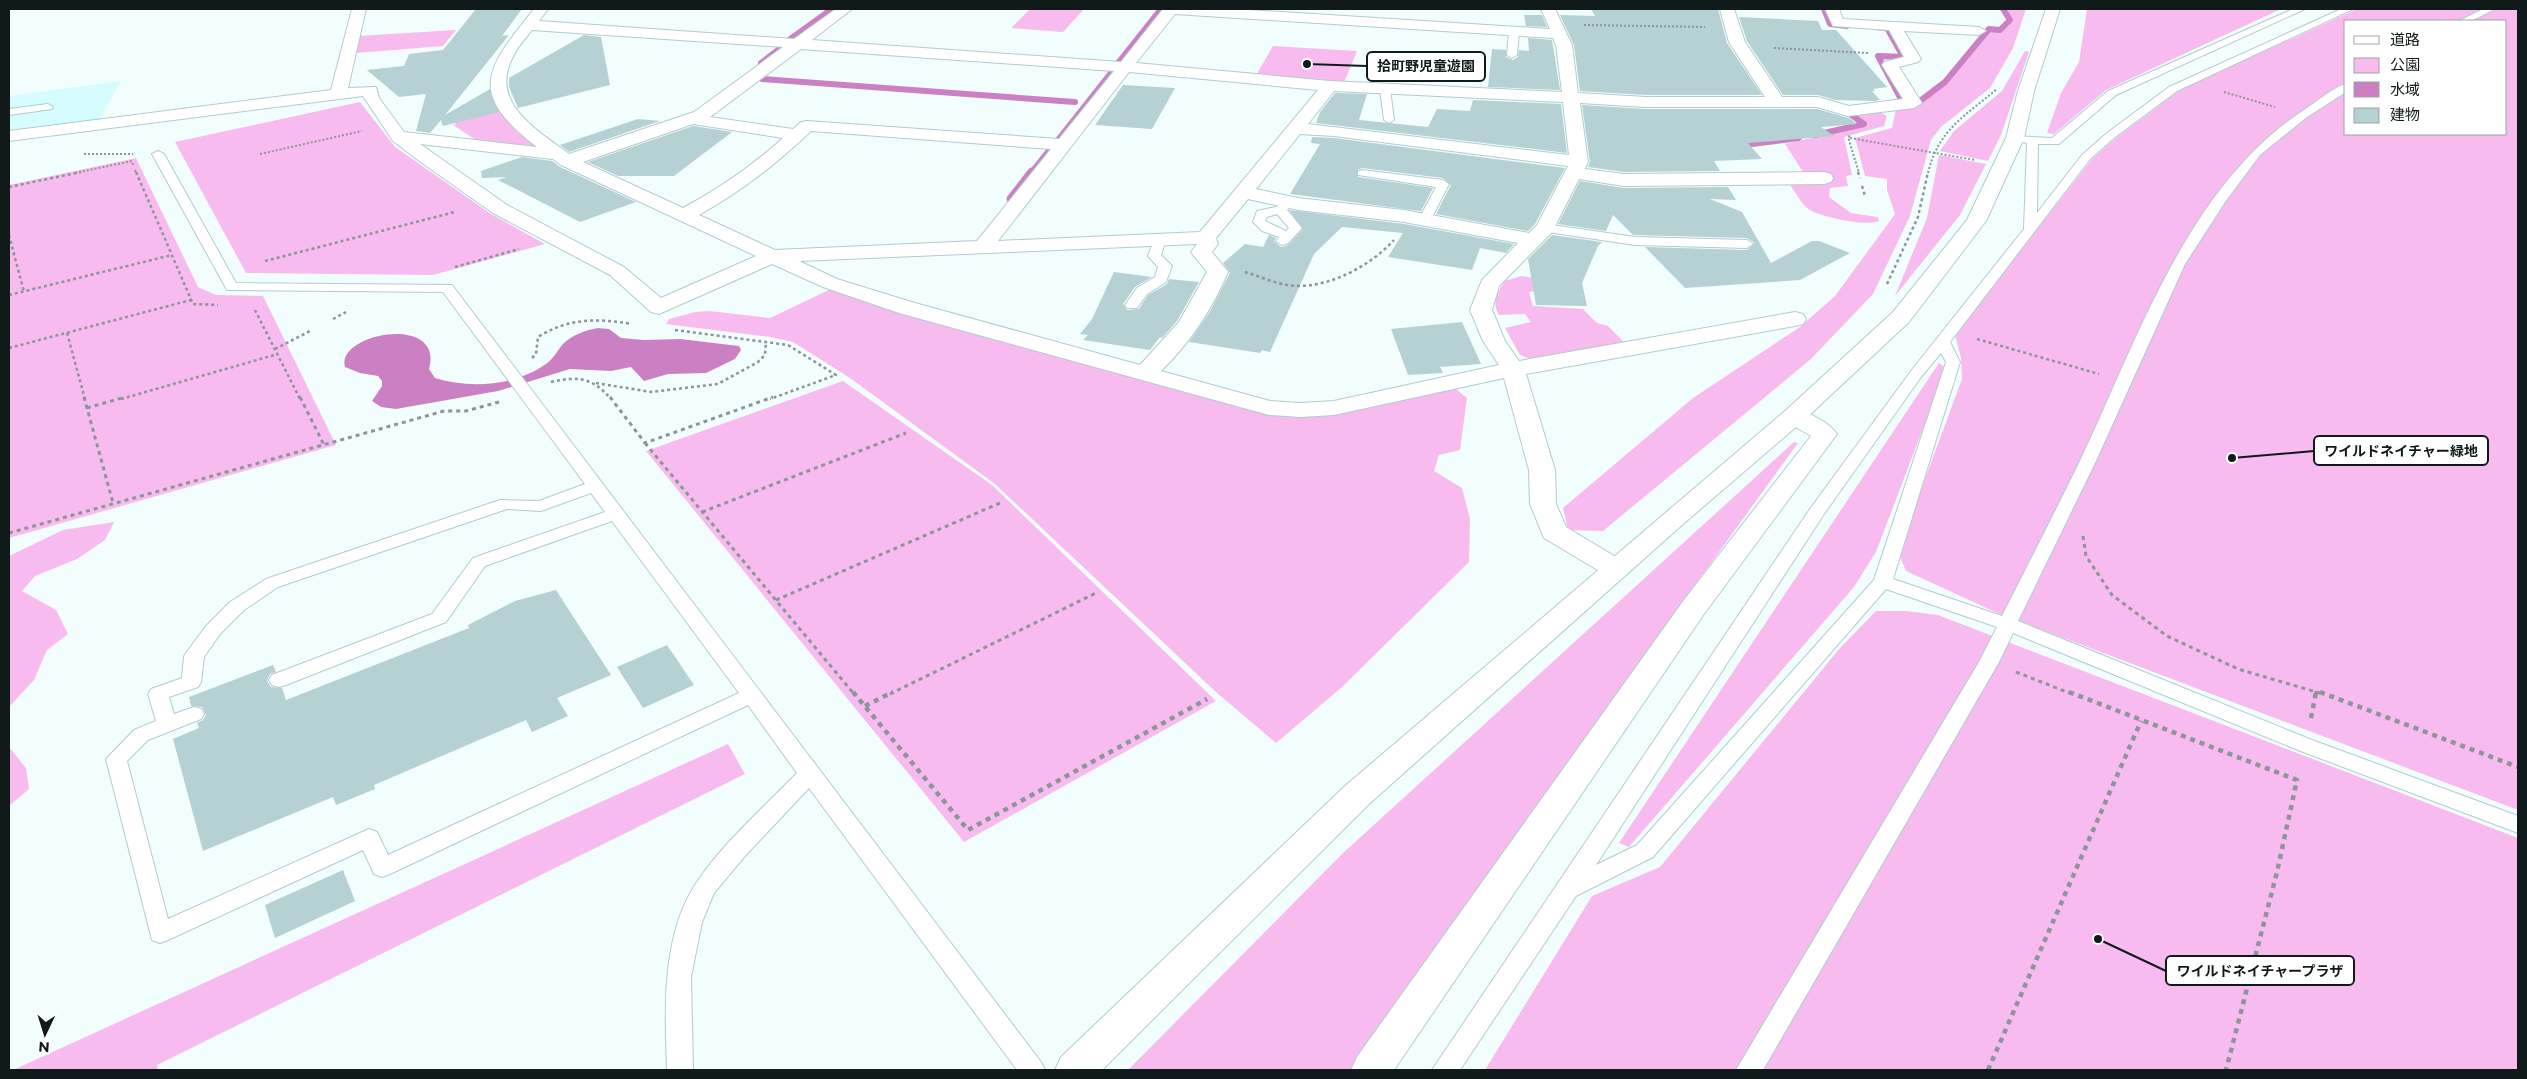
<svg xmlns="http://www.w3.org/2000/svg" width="2527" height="1079" viewBox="0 0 2527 1079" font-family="Montserrat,'Noto Sans JP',sans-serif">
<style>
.built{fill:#d5fcff}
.green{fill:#f7bbef;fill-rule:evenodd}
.water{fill:#cb80c3}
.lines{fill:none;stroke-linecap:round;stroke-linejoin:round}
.stream-far1{stroke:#cb80c3;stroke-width:6}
.stream{stroke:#cb80c3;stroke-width:9}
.building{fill:#b5d1d3}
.service-casing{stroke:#b0ccce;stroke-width:2}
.minor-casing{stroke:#b0ccce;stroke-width:2}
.tertiary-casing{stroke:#b0ccce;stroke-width:2}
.path-far3{stroke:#8c9697;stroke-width:2;stroke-dasharray:2 2;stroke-linecap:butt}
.path-far2{stroke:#8c9697;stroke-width:2.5;stroke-dasharray:3 3;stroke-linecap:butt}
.path-far1{stroke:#8c9697;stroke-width:3;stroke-dasharray:4 4;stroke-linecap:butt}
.path{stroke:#8c9697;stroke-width:4.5;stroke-dasharray:5 5;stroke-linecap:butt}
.service{fill:#fff;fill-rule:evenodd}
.minor{fill:#fff;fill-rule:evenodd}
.tertiary{fill:#fff;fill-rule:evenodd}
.leader{fill:none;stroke:#101a1b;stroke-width:2}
.callout-dot{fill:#101a1b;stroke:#fff;stroke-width:2}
.callout{fill:#fff;stroke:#101a1b;stroke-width:2}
.callout-label{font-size:14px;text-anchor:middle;font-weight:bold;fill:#101a1b}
</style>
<rect width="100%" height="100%" fill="#f2fdfe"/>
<path class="built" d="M 121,81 L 98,122 L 9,134 L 9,96 Z"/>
<path class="green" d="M 1030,9 L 1084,9 L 1063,32 L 1011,28 Z
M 2006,9 L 2026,9 L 2013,48 L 1990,88 L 1941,127 L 1931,140 L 1910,216 L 1873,294 L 1811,359 L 1603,531 L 1568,530 L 1563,508 L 1693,398 L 1800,327 L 1835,296 L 1895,214 L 1887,190 L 1887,179 L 1865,176 L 1855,138 L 1892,128 L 1896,109 L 1911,109 L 1948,83 L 1991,31 L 2003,31 L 2013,20 Z
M 2087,9 L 2281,9 L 2106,90 L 2054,134 L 2047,133 L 2061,93 L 2079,62 Z
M 2357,9 L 2518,9 L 2518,810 L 1995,612 L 1906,571 L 1898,552 L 1962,379 L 1961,358 L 1955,335 L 2092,159 L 2117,137 L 2180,90 ZM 2346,21 L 2506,21 L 2506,134 L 2346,134 Z
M 456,30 L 443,46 L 357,53 L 358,36 Z
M 1273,46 L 1357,51 L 1343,85 L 1255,77 Z
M 2025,51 L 2029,52 L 2001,135 L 1988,161 L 1940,151 L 1954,131 L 2002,91 Z
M 360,102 L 395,147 L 491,214 L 545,244 L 433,275 L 246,273 L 175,142 Z
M 498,110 L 517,132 L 539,149 L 479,142 L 453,125 L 456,124 L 452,120 Z
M 1879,112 L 1887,116 L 1884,126 L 1844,137 L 1852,175 L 1846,176 L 1848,186 L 1830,188 L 1829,197 L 1851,213 L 1878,217 L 1879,221 C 1866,227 1822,217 1810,210 C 1801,205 1794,189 1788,182 L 1805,175 L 1785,144 L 1868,125 L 1855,114 Z
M 1939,155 L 1986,164 L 1960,215 L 1895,296 L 1927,218 Z
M 136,158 L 198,287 L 216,295 L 263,296 L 336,445 L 9,538 L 9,185 Z
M 1521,276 L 1545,279 L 1544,290 L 1529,292 L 1533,306 L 1583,309 L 1597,323 L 1608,326 L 1625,343 L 1534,360 L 1520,355 L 1505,328 L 1531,322 L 1525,314 L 1499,315 C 1491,304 1498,291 1505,281 Z
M 833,288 L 1268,411 L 1455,388 L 1467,398 L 1460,450 L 1439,455 L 1434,471 L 1462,488 L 1470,519 L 1469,562 L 1341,688 L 1276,743 L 1217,693 L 995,484 L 850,378 L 793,342 L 770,337 L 666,324 L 669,319 L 695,312 L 709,311 L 770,318 Z
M 1939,363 L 1946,368 L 1876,552 L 1854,587 L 1629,847 L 1619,843 Z
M 843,381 L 992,485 L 1216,701 L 964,842 L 646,451 Z
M 1794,442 L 1798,443 L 1674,614 L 1351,1070 L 1128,1070 L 1342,854 Z
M 114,522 L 105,540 L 77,559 L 35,576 L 22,591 L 56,610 L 68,634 L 47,650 L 34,680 L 9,707 L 9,556 L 63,530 Z
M 1876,611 L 1906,611 L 1938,615 L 2518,838 L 2518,1070 L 1485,1070 L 1592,896 L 1660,867 L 1840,648 Z
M 728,744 L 745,774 L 157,1065 L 158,1070 L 13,1070 Z
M 9,747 L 26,768 L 29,789 L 9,806 Z"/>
<path class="water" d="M 598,328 L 609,329 L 621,338 L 644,340 L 680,339 L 739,346 L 741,350 L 735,359 L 706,373 L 668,374 L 644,381 L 631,367 L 611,371 L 570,369 L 498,391 L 396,409 L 381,407 L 372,401 L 382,386 L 382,381 L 378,376 L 360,373 L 345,367 C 335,333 445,313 429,369 L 435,378 C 470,389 515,386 546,364 C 554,358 557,351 563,344 C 572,335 586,330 598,328 Z"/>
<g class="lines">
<path class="stream-far1" d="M 1824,9 L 1830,24 L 1847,26
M 1875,27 L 1887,28 L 1901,53
M 789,40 L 832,9
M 761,63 L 783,46
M 1118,63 L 1161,9
M 762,79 L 1075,102
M 1920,101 L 1945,82 L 1989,29 L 2000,30 L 2010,20 L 2003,9
M 1890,104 L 1902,101 L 1878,56 L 1904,57
M 1815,135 L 1864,124 L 1850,114
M 1058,140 L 1114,69
M 1736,146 L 1799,138
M 1031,173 L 1051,148"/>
<path class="stream" d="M 1011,199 L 1032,172"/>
</g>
<path class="building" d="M 476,9 L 522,9 L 502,36 L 509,35 L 445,115 L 490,89 L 499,112 L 443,126 L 441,120 L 430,133 L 416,131 L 426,94 L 399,97 L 367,70 L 404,66 L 409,54 L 443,50 Z
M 1591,9 L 1718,9 L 1727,43 L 1762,95 L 1646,95 L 1580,91 L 1574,45 L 1560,15 L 1595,16 Z
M 1524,15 L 1542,15 L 1547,27 L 1526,26 Z
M 1739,17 L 1818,21 L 1822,30 L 1836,30 L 1887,87 L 1873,89 L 1875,91 L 1872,91 L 1880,100 L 1875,101 L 1835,100 L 1818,95 L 1783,95 L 1747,41 Z
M 584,35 L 601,37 L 610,85 L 518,108 L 509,87 L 509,78 Z
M 1528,38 L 1552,40 L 1560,90 L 1488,87 L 1492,49 L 1506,50 L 1506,57 L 1513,60 L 1518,57 L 1519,50 L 1529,51 Z
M 1123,85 L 1175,88 L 1152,129 L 1095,125 Z
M 1335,93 L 1367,94 L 1359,120 L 1428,127 L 1437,109 L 1470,111 L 1473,100 L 1561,104 L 1567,153 L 1316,123 L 1320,112 Z
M 1582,105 L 1646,109 L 1817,109 L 1849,118 L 1857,124 L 1821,127 L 1834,136 L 1748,143 L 1762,159 L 1714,161 L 1720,171 L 1624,172 L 1588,167 L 1590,162 Z
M 638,119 L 660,121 L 569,152 L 560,145 Z
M 693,126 L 732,132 L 674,176 L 618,176 L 588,162 Z
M 1312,137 L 1334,138 L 1565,168 L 1535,224 L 1528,231 L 1436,214 L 1451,185 L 1443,178 L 1362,168 L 1357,170 L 1358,177 L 1433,188 L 1421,211 L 1290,194 L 1320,144 L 1311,143 Z
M 522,157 L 552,161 L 560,167 L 636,202 L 580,222 L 498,180 L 507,177 L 482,178 L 481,171 Z
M 1580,181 L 1624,188 L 1728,187 L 1736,200 L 1710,199 L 1742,212 L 1771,263 L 1812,241 L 1819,241 L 1850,253 L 1800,280 L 1685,288 L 1645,247 L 1747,250 L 1755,243 L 1747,238 L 1633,235 L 1613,215 L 1606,231 L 1558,224 Z
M 1289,210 L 1404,224 L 1514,244 L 1506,253 L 1480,248 L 1472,270 L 1388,257 L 1403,233 L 1342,227 L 1314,254 L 1270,352 L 1262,350 L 1260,353 L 1189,342 L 1209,313 L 1230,273 L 1223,263 L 1245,244 L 1263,247 L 1269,235 L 1276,238 L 1274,241 L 1281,247 L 1287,246 L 1303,229 Z
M 1552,235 L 1602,242 L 1598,246 L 1582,283 L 1587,306 L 1536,305 L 1528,259 Z
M 1114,272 L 1152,277 L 1135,287 L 1123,304 L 1127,310 L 1139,309 L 1148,295 L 1167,284 L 1169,279 L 1199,282 L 1177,321 L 1162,338 L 1160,337 L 1150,350 L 1083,340 L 1088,335 L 1080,334 L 1092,319 Z
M 1462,322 L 1481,364 L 1440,367 L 1443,373 L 1408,375 L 1391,329 Z
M 556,590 L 611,675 L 557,698 L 568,716 L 532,732 L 526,720 L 374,785 L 375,789 L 336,805 L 333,797 L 203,851 L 173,739 L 199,728 L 197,723 L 203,720 L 206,715 L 202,707 L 191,706 L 189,697 L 273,665 L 276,672 L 270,674 L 267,681 L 271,687 L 282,688 L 286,700 L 469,628 L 468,625 L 515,601 Z
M 667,645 L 694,685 L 643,708 L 617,667 Z
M 343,870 L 355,901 L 275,938 L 265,905 Z"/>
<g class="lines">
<g class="service-casing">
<path id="service" d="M 2293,9 L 2305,9 L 2116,95 L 2059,144 L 2038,144 L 2037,213 L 2082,155 L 2107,133 L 2169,87 L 2341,9 L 2353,9 L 2177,91 L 2115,137 L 2090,159 L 1950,342 L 1960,362 L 1893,579 L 2002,616 C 2028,565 2054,514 2079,463 C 2138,340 2187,185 2307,108 C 2319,100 2332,88 2346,84 L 2346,92 L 2307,117 L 2260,155 L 2225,202 L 2185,264 L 2095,463 L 2018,621 L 2312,740 L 2518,816 L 2518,833 L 2298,750 L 2013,633 L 1999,662 L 1763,1070 L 1736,1070 L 1979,662 L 1997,627 L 1886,589 L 1653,857 L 1576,896 L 1460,1070 L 1432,1070 L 1810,509 L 1911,371 L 2024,229 L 2027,143 L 2011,140 L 2011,136 L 2052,138 L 2108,91 ZM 1941,353 L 1946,362 L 1874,580 L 1637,845 L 1596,865 L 1824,514 L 1921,377 Z
M 2483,9 L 2495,9 L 2471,21 L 2459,21 Z
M 1514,28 L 1519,31 L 1517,55 L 1512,58 L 1507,55 L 1509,31 Z
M 1385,86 L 1390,89 L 1394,120 L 1389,123 L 1384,120 L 1380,89 Z
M 48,104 L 53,107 L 52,109 L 9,115 L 9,109 Z
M 158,151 L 164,154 L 236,283 L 452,285 L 1041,1062 L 1045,1070 L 1017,1070 L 809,788 L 745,856 L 714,893 L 702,922 L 691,977 L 693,1070 L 667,1070 C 665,1009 661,935 697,882 C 721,845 766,805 797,773 L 748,705 L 390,874 L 382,877 L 374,874 L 363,850 L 168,940 L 160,943 L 152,940 L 106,759 L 134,730 L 156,721 L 148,694 L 151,689 L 182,678 L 184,656 L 206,626 L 230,602 L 266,579 L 500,500 L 539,501 L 585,484 L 443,292 L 227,290 L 152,154 ZM 591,493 L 605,512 L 473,558 L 432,614 L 272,675 L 269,680 L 272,685 L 279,687 L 286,685 L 446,622 L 485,566 L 612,521 L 739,693 L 388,855 L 377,832 L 369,829 L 168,919 L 127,761 L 148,740 L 201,719 L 204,714 L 201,709 L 194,707 L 174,714 L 169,697 L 198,687 L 201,682 L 204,657 L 220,634 L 244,610 L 278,587 L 507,509 L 541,511 Z
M 1362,170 L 1443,180 L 1449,184 L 1431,219 L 1425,223 L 1419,219 L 1436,187 L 1358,175 L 1358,171 Z
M 1288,198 L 1294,202 L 1287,210 L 1302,228 L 1287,244 L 1282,245 L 1276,241 L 1279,237 L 1262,231 L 1253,222 L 1257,211 L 1276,207 ZM 1277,214 L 1289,228 L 1286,231 L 1265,221 L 1267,217 Z
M 1545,224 L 1635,237 L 1747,240 L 1753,244 L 1747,248 L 1635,245 L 1541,231 L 1539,228 Z
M 1160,236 L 1166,240 L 1161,255 L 1172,266 L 1166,282 L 1147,294 L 1137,308 L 1127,308 L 1125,305 L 1137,288 L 1155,277 L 1158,267 L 1148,256 L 1154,240 Z"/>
</g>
<g class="minor-casing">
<path id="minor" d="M 352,9 L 366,9 L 348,88 L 376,87 L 379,98 L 404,132 L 537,147 C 465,92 487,68 534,9 L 548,9 L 539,21 L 794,39 L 836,9 L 852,9 L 812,40 L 1121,62 L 1163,9 L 1233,9 L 1550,29 L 1541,9 L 1555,9 L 1572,45 L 1578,93 L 1646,97 L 1765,97 L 1729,42 L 1720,9 L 1734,9 L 1745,42 L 1782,97 L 1818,97 L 1849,106 L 1903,99 L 1882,65 L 1884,62 L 1904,57 L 1889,30 L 1833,26 L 1825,9 L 1839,9 L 1843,19 L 1979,27 L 1986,31 L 1979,35 L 1904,31 L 1921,59 L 1918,62 L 1899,67 L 1922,103 L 1914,108 L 1848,116 L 1817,107 L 1646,107 L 1580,103 L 1588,162 L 1585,169 L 1624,174 L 1824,172 L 1831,174 L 1833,178 L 1831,182 L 1824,184 L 1624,186 L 1579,179 L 1552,232 L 1499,286 L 1492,310 L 1505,341 L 1519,361 L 1795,312 L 1803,314 L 1806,319 L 1803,324 L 1795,326 L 1526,374 L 1555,470 L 1556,504 L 1566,527 L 1626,563 L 1630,569 L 1626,575 L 1616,578 L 1606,575 L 1544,538 L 1530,504 L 1529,470 L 1504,378 L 1334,415 L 1301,417 L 1269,415 L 899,313 L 823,287 L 772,264 L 659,314 L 651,312 L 610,275 L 493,213 L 418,160 L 393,141 L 363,96 L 9,141 L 9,131 L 331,90 ZM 1175,14 L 1553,38 L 1556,45 L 1562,92 L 1330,81 L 1136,63 ZM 532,30 L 783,47 L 694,112 L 569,154 C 537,130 487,102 514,55 C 518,46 526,38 532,30 ZM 801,49 L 1114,71 L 1059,139 L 807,121 L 801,122 L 793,129 L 710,117 ZM 1129,72 L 1318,90 L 1200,232 L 998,241 ZM 1334,91 L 1563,102 L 1569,155 L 1308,124 ZM 693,124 L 783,138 C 752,166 720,188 683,208 L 583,162 ZM 811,131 L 1051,149 L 977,241 L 775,250 L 699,215 C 742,191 775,165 811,131 ZM 1300,134 L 1334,136 L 1568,166 L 1537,225 L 1529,233 L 1404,210 L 1298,198 L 1256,189 ZM 420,144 L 553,159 L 561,165 L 756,256 L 661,298 L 624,267 L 507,205 ZM 1248,199 L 1298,210 L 1404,222 L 1518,243 L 1482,280 L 1470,310 L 1483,341 L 1499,365 L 1334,401 L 1301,403 L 1270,401 L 1161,371 C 1190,343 1212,309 1228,272 L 1212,252 L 1218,244 L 1216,238 ZM 1197,244 L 1191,252 L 1207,272 L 1179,322 L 1140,365 L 915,303 L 837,279 L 799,261 Z
M 1794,409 C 1808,412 1829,422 1837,434 L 1704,614 L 1394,1070 L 1351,1070 L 1357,1057 L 1684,600 L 1811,436 L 1785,421 L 1782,416 L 1785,411 Z"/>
</g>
<g class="tertiary-casing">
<path id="tertiary" d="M 2046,9 L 2060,9 L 2034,91 L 2024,138 L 1986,221 L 1909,322 L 1803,421 L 1682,525 L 1369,804 L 1102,1070 L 1055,1070 L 1061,1057 L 1345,786 L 1785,411 L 1893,312 L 1967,220 L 2006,138 L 2018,91 Z"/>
</g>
<path class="path-far3" d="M 1584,25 L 1705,27
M 1774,48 L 1868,53
M 2224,92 L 2275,107
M 1850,136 L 1848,137 L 1859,173
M 1850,138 L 1975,160
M 84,154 L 133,154
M 260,154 L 362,131
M 135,170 L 136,173
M 75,173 L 132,161 L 133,165
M 1928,173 C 1938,130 1965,116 1997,89"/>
<path class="path-far2" d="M 136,172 L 193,304 L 218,305
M 1858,172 L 1860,178
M 1862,186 L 1865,196
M 9,187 L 81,172
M 9,235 L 24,292
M 265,261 L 455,212
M 455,267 L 519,249
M 1245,272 C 1262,277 1280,286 1298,286 C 1333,286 1371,265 1394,240
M 1887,284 L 1918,217 L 1928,172
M 9,295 L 172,255
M 255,310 L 300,399
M 333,319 L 346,312
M 675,330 L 788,345 L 836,375 L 770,399
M 67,333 L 85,399
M 1977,339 L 2099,374
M 9,348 L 191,300
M 275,349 L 312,330
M 532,358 L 536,354 L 538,337 C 568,318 598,318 632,324
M 551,382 C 578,376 592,377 611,399
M 596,383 L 651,392 L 718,384 L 758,362 L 765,355 L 766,342
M 121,399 L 278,354"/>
<path class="path-far1" d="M 84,397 L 113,503
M 300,397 L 324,445
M 610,397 L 645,443 L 773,397
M 87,408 L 125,397
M 645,443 L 854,694
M 702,512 L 906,433
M 9,533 L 444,411 L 466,411 L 499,402
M 2083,536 L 2086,556 L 2112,595 L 2167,636 L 2238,669 L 2323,694
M 776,600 L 1000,503
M 2016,672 L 2072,694
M 890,694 L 1096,593
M 2316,694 L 2316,691"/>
<path class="path" d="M 853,692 L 968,830 L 1207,699
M 2069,692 L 2297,780 L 2277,872 L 2226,1070
M 2320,692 L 2518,767
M 865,706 L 893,692
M 2311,718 L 2316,692
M 1988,1070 L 2141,721"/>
<use href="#service" class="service"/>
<use href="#minor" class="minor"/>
<use href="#tertiary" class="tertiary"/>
</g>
<path class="leader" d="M1307 64L1367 66M2232 458L2314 451M2098 939L2166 971"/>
<g class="callout-dot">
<circle cx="1307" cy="64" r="5"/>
<circle cx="2232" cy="458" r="5"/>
<circle cx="2098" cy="939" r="5"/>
</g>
<g class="callout">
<rect x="1367" y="52" width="118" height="29" rx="5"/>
<rect x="2314" y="436" width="174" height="29" rx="5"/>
<rect x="2166" y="956" width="188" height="29" rx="5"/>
</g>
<g class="callout-label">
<text x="1426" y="71">拾町野児童遊園</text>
<text x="2401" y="456">ワイルドネイチャー緑地</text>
<text x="2260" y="976">ワイルドネイチャープラザ</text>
</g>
<rect width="2527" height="1079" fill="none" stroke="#101a1b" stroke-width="20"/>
<rect x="2344" y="20" width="162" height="115" fill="#ffffff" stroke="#9fa3a4"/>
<rect x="2354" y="36" width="25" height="8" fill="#ffffff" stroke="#9fa3a4"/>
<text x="2390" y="45" font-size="15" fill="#101a1b">道路</text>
<rect x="2354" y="58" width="25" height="15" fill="#f7bbef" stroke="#9fa3a4"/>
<text x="2390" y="70" font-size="15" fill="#101a1b">公園</text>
<rect x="2354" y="82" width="25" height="15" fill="#cb80c3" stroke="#9fa3a4"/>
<text x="2390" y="95" font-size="15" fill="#101a1b">水域</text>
<rect x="2354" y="108" width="25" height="15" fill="#b5d1d3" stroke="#9fa3a4"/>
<text x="2390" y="120" font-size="15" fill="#101a1b">建物</text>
<g transform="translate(45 1034) rotate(184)" stroke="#ffffff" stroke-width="4" paint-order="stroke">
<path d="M0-4L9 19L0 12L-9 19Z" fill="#101a1b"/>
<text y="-8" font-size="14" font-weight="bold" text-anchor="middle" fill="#101a1b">N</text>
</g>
</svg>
